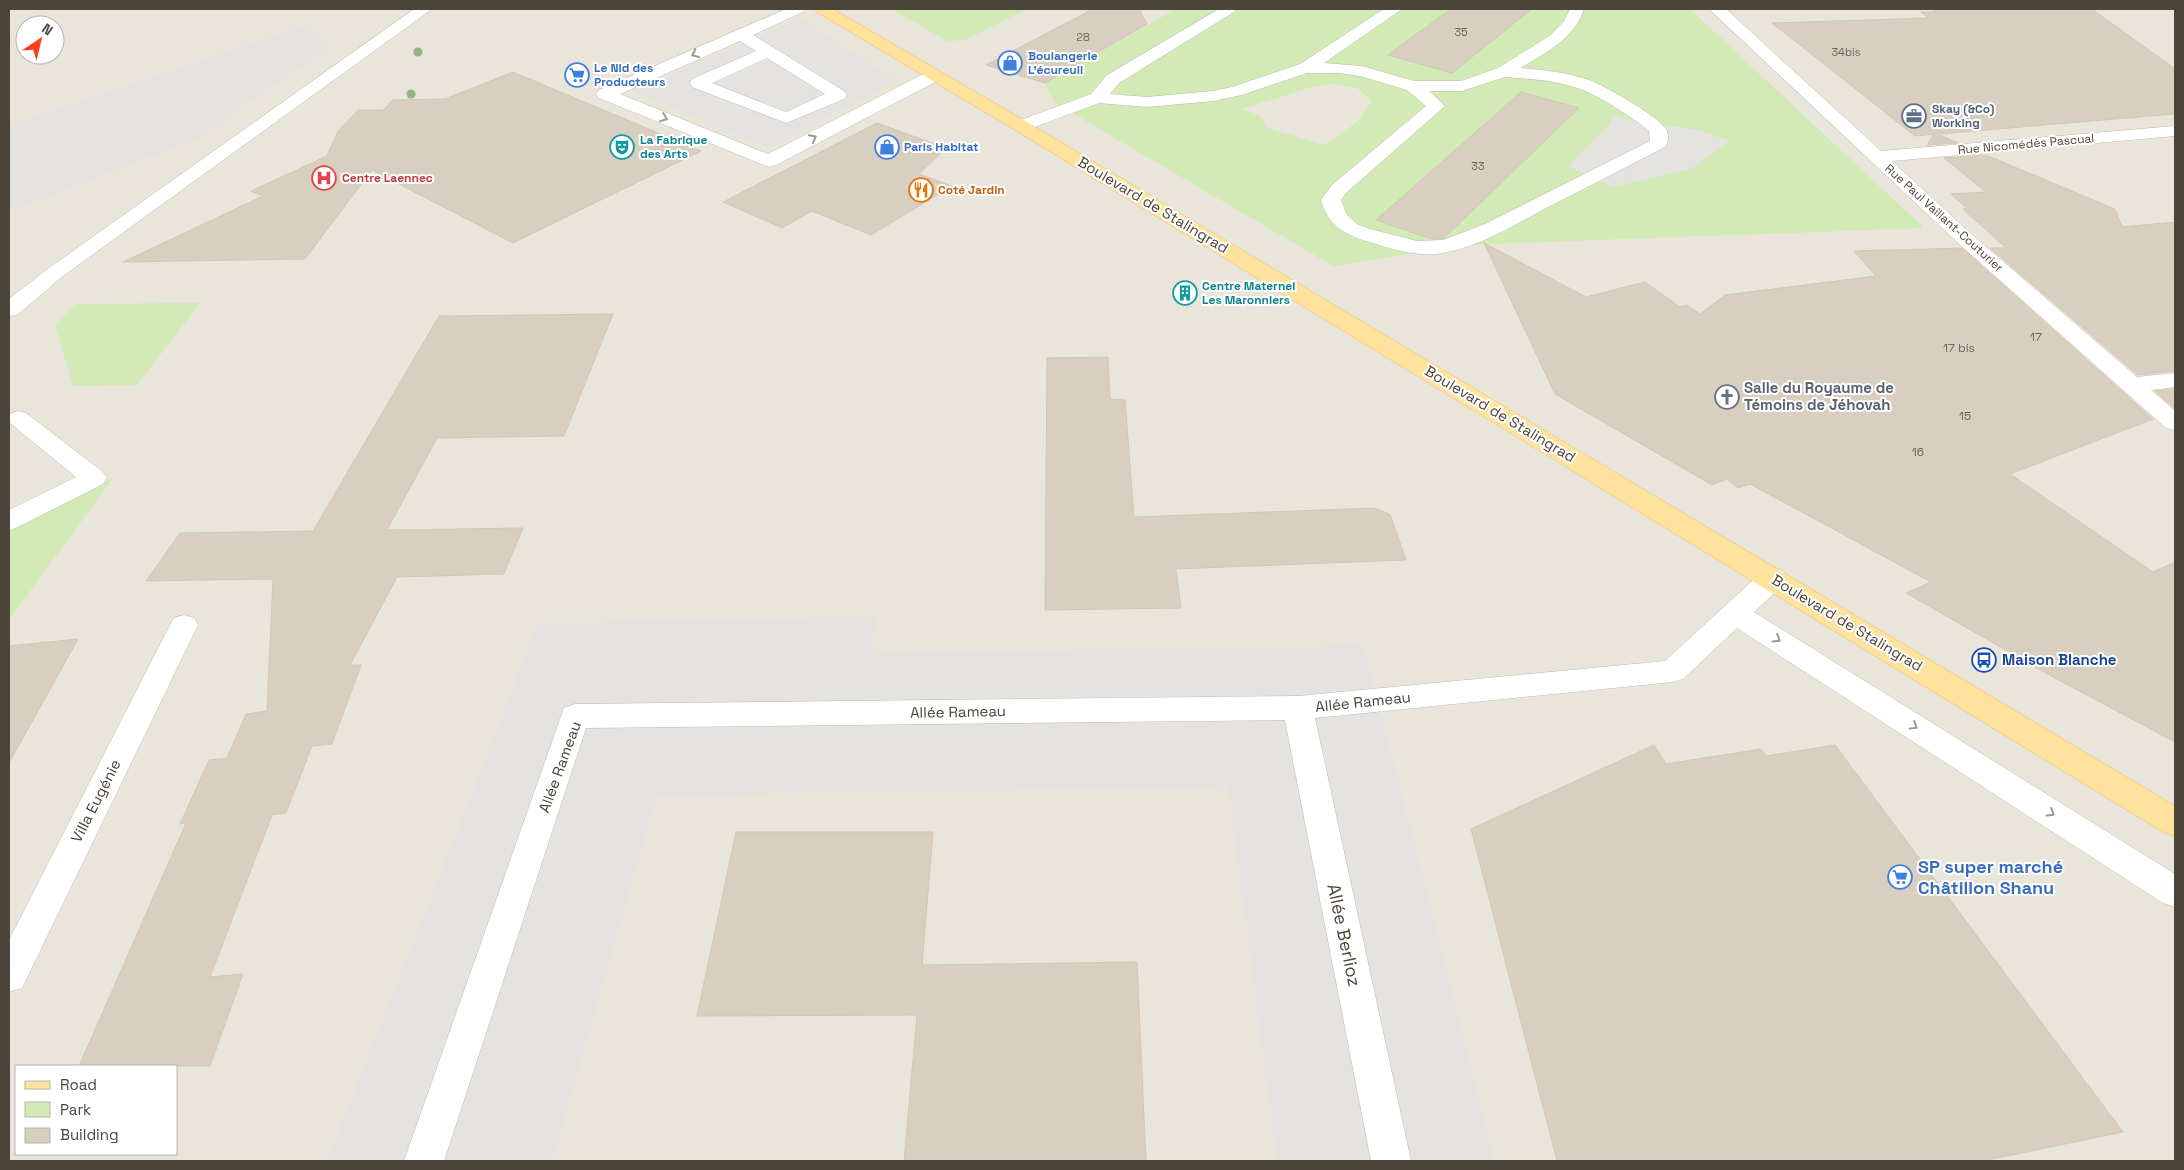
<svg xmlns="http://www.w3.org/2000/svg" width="2184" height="1170" viewBox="0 0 2184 1170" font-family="'Space Grotesk',sans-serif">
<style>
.residential{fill:#eae5da;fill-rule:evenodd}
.green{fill:#d2eab5;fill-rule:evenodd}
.parking{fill:#e5e3e0}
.building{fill:#d8cfc1;stroke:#d3c7b4}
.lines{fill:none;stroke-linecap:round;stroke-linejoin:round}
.minor-casing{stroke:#c2bbae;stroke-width:1}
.major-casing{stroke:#e6c16a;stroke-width:1}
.minor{fill:#fff;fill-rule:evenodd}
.major{fill:#ffe39c;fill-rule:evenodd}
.tree{fill:#97b381}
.oneway{stroke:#9c9892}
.labels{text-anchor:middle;stroke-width:4;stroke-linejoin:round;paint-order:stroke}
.far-number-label{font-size:11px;fill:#6e675b}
.far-shop-label{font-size:12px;font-weight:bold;fill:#366cbe;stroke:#fff;text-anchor:start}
.far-service-label{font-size:12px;font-weight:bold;fill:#4e5e75;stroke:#fff;text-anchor:start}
.far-culture-label{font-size:12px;font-weight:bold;fill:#0d838f;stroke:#fff;text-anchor:start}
.far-street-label{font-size:12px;fill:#4b4439;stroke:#fff}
.far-health-label{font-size:12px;font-weight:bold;fill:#be3a42;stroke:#fff;text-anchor:start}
.far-food-label{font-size:12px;font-weight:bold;fill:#c56008;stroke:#fff;text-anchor:start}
.number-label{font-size:12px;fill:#6e675b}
.street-label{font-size:15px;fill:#4b4439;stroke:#fff}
.worship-label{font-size:15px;font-weight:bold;fill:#5b616d;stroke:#fff;text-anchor:start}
.transit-label{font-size:15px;font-weight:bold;fill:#164399;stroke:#fff;text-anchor:start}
.near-shop-label{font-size:18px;font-weight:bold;fill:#366cbe;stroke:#fff;text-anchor:start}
.near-street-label{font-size:18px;fill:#4b4439;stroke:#fff}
</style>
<rect width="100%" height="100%" fill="#f6f3ec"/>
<path class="residential" d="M 9,9 L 2175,9 L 2175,1161 L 9,1161 ZM 25,25 L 55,25 L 55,55 L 25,55 ZM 16,1066 L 176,1066 L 176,1154 L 16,1154 Z"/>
<path class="green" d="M 891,9 L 1027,9 L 965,40 L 947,41 Z
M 1176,9 L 1690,9 L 1924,228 L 1463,245 L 1333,266 L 1055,103 L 1045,83 ZM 1336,84 L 1357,88 L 1372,101 L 1359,120 L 1332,141 L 1323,145 L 1268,128 L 1259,115 L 1242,109 L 1312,87 ZM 1612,115 L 1635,122 L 1698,130 L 1729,141 L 1569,166 L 1611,123 Z
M 200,303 L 137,385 L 73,386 L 55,324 L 76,304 Z
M 114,477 L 9,620 L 9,532 Z"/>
<path class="parking" d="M 800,17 L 897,81 L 770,148 L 635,92 Z
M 306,25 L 333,45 L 196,139 L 9,212 L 9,125 Z
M 1612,115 L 1635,122 L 1698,130 L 1730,141 L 1691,169 L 1613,187 L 1569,166 L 1611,123 Z
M 876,617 L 872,654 L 1364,645 L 1494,1161 L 1277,1161 L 1228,786 L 657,796 L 552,1161 L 327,1161 L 496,733 L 537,623 Z"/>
<path class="building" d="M 1093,9 L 1139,9 L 1147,24 L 1045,83 L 986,65 Z
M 1451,9 L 1532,9 L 1452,73 L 1388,55 Z
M 1932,9 L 2092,9 L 2175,69 L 2175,114 L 1938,134 L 1958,143 L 1927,145 L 1934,134 L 1915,136 L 1772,23 L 1928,18 L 1921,12 L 1936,12 Z
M 513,72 L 701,151 L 513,243 L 372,170 L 305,259 L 123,262 L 263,196 L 251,191 L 327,156 L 338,131 L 358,110 L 384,110 L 392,100 L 445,99 Z
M 1521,92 L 1579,108 L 1444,238 L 1432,239 L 1376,220 Z
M 877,123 L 946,148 L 919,174 L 952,186 L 871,235 L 812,211 L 782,228 L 723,202 Z
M 1986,155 L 2115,209 L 2122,227 L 2175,222 L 2175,371 L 2138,375 L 1990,248 L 2006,248 L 1963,209 L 1967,208 L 1951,194 L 1986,192 L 1944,158 Z
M 1484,243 L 1586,297 L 1645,282 L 1680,307 L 1687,305 L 1700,314 L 1725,295 L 1876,276 L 1854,251 L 1962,248 L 2153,419 L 2010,474 L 2153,572 L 2175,562 L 2175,742 L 2053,677 L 1906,593 L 1931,582 L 1750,484 L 1738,488 L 1727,479 L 1712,485 L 1555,394 Z
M 613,314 L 564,436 L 437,438 L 387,530 L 523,528 L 504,574 L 397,577 L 350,665 L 361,665 L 332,744 L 312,746 L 286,813 L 272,815 L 210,977 L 243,974 L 210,1066 L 79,1066 L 186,823 L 180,824 L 209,760 L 227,758 L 246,714 L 267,711 L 273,579 L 146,581 L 180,533 L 313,531 L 439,316 Z
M 1108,357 L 1110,399 L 1125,400 L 1134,517 L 1374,508 L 1390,514 L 1406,560 L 1176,569 L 1181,608 L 1045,610 L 1047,358 Z
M 2175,389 L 2175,409 L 2155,391 Z
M 78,639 L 9,763 L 9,646 Z
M 1654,745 L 1666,764 L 1761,749 L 1766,756 L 1835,745 L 2123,1132 L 1983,1161 L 1557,1161 L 1471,829 Z
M 736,832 L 933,832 L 922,965 L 1137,962 L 1146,1161 L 904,1161 L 917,1015 L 697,1016 Z"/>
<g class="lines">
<g class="minor-casing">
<path id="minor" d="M 414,9 L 432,9 L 63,276 L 17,315 L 9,316 L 9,299 L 49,268 Z
M 786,9 L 806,9 L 803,12 L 753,35 L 844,91 L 847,95 L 844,99 L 786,123 L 692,87 L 690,83 L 692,79 L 756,51 L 740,41 L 620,94 L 768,154 L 927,72 L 939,72 L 941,76 L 939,80 L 776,165 L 769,167 L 599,98 L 596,94 L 599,90 ZM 767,58 L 825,94 L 786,112 L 712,83 Z
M 1219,9 L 1237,9 L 1234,12 L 1119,83 L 1110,94 L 1147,97 L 1213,91 L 1232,87 L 1300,64 L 1384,9 L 1402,9 L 1324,63 L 1362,66 L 1414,81 L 1461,81 L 1498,68 L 1551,35 L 1564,21 L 1570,9 L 1584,9 C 1574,39 1546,52 1521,68 C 1543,70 1568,73 1589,80 C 1603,85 1660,117 1666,129 C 1669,134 1669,142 1665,147 C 1625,168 1585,188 1544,209 C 1511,227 1475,249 1436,254 C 1413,256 1388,248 1366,241 C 1344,234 1327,224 1321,200 L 1332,185 L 1426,106 L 1407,90 L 1360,76 L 1339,73 L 1307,73 L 1242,95 L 1213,101 L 1147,107 L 1099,103 L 1027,130 L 1021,131 L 1015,130 L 1012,126 L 1015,122 L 1091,94 L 1107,75 ZM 1505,77 C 1529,79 1554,80 1577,88 C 1595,93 1636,119 1649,131 L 1650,141 L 1485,224 L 1443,240 L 1417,241 L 1370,229 L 1357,224 L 1347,215 L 1341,200 L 1346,193 L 1445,106 L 1429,91 L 1462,91 Z
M 1709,9 L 1726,9 L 1881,151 L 2175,126 L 2175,136 L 1892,161 L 1970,233 L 2137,377 L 2175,373 L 2175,387 L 2151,390 L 2175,411 L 2175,430 L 2166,428 L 1956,241 Z
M 18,411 L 26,413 L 103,472 L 107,478 L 103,484 L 18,527 L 9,530 L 9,510 L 76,477 L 10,423 L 9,414 Z
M 1773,568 L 1783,571 L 1787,578 L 1783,585 L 1754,612 L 2175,874 L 2175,907 L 2163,903 L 1737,628 L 1683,679 L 1673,682 L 1315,718 L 1411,1161 L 1371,1161 L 1285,720 L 586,728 L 444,1161 L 404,1161 L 564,708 L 575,704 L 1298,696 L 1665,661 L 1763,571 Z
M 184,615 L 194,618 L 198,625 L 22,988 L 9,992 L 9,940 L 170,625 L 174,618 Z"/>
</g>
<g class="major-casing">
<path id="major" d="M 814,9 L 833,9 L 1027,122 L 2175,806 L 2175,836 L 2163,832 L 1015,130 L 817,12 Z"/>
</g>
<use href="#minor" class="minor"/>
<use href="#major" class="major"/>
</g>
<g class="tree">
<circle cx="418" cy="52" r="4.5"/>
<circle cx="411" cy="94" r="4.5"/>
</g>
<defs><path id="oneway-chevron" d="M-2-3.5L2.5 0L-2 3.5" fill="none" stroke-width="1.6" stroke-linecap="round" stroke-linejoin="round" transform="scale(1.25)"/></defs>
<g class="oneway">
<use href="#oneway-chevron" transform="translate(695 54) rotate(156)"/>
<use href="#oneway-chevron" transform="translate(664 118) rotate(22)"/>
<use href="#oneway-chevron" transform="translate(813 138) rotate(-28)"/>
<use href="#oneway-chevron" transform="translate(1777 639) rotate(32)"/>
<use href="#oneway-chevron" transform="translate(1914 726) rotate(32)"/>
<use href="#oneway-chevron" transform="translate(2051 813) rotate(32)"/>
</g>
<defs>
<g id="shop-ring" transform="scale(1.25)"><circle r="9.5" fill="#fff" stroke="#3f7fe0" stroke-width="1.5"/><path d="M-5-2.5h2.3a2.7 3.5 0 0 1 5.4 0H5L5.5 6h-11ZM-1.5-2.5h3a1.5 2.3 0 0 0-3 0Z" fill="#3f7fe0"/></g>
<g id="supermarket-ring" transform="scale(1.25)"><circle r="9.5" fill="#fff" stroke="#3f7fe0" stroke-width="1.5"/><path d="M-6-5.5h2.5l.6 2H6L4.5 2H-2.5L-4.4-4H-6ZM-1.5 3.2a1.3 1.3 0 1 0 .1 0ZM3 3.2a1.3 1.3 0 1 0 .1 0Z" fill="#3f7fe0"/></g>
<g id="office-ring" transform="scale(1.25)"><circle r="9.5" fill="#fff" stroke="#5c6f8a" stroke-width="1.5"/><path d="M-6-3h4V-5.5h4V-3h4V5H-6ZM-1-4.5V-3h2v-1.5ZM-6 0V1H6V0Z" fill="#5c6f8a"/></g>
<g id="theatre-ring" transform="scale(1.25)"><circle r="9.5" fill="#fff" stroke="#0f9aa8" stroke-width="1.5"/><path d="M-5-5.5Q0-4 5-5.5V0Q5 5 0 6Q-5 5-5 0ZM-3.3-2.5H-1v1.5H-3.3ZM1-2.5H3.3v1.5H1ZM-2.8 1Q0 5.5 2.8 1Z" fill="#0f9aa8"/></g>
<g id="hospital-ring" transform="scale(1.25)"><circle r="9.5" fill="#fff" stroke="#e0444e" stroke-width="1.5"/><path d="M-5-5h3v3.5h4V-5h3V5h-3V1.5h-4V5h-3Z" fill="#e0444e"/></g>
<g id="restaurant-ring" transform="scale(1.25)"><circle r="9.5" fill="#fff" stroke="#e8710a" stroke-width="1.5"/><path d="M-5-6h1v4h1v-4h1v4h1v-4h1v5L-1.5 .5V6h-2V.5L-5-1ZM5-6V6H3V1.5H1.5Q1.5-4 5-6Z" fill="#e8710a"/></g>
<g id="building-ring" transform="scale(1.25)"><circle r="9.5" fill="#fff" stroke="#0f9aa8" stroke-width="1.5"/><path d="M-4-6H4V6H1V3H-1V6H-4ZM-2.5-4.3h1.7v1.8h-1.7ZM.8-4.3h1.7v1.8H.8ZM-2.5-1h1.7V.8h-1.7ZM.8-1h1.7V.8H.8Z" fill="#0f9aa8"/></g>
<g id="church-ring" transform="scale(1.25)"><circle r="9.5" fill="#fff" stroke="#6b7280" stroke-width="1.5"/><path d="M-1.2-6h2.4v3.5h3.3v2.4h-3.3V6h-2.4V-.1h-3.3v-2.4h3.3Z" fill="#6b7280"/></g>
<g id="bus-ring" transform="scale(1.25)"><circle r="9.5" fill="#fff" stroke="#1a4fb4" stroke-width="1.5"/><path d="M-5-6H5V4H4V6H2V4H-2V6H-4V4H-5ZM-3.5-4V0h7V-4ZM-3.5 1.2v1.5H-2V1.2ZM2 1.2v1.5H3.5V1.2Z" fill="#1a4fb4"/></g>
</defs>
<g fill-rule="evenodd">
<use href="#shop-ring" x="1010" y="63"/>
<use href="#supermarket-ring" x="577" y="75"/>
<use href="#office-ring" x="1914" y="116"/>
<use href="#theatre-ring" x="622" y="147"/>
<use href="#shop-ring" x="887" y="147"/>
<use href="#hospital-ring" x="324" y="178"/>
<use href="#restaurant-ring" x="921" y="190"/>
<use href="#building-ring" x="1185" y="293"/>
<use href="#church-ring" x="1727" y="397"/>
<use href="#bus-ring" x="1984" y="660"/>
<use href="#supermarket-ring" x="1900" y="877"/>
</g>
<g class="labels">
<g class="far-number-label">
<text x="1461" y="36">35</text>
<text x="1083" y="41">28</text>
<text x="1846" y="56">34bis</text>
<text x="1478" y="170">33</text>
</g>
<g class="far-shop-label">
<text x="1028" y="60">Boulangerie<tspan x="1028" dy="14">L'écureuil</tspan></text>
<text x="594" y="72">Le Nid des<tspan x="594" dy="14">Producteurs</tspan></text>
<text x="904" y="151">Paris Habitat</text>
</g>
<g class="far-service-label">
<text x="1932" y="113">Skay (&amp;Co)<tspan x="1932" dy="14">Working</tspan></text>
</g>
<g class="far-culture-label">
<text x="640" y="144">La Fabrique<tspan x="640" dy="14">des Arts</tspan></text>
<text x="1202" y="290">Centre Maternel<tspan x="1202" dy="14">Les Maronniers</tspan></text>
</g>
<g class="far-street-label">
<text transform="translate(2026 144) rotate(-5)" y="4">Rue Nicomédès Pascual</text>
<text transform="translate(1944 218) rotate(42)" y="4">Rue Paul Vaillant-Couturier</text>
</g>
<g class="far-health-label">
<text x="342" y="182">Centre Laennec</text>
</g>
<g class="far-food-label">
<text x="938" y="194">Coté Jardin</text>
</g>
<g class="number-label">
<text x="2036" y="341">17</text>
<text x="1959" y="352">17 bis</text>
<text x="1965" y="420">15</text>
<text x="1918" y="456">16</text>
</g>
<g class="street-label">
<text transform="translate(1153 205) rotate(31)" y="5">Boulevard de Stalingrad</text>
<text transform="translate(1500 414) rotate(31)" y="5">Boulevard de Stalingrad</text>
<text transform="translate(1847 623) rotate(31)" y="5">Boulevard de Stalingrad</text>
<text transform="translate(1363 702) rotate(-6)" y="5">Allée Rameau</text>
<text transform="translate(958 712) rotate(-1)" y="5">Allée Rameau</text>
<text transform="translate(560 767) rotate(-70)" y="5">Allée Rameau</text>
<text transform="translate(96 801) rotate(-63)" y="5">Villa Eugénie</text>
</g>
<g class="worship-label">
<text x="1744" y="393">Salle du Royaume de<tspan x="1744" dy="17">Témoins de Jéhovah</tspan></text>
</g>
<g class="transit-label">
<text x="2002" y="665">Maison Blanche</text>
</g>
<g class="near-shop-label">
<text x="1918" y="873">SP super marché<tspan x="1918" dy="21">Châtillon Shanu</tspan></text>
</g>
<g class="near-street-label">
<text transform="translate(1344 935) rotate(78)" y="6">Allée Berlioz</text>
</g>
</g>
<rect width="2184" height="1170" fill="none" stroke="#4b4439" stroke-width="20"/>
<rect x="15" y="1065" width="162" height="90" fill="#ffffff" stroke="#b7b4b0"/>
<rect x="25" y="1081" width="25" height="8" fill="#ffe39c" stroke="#b7b4b0"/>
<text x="60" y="1090" font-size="15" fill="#4b4439">Road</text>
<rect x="25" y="1102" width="25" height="15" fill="#d2eab5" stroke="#b7b4b0"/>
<text x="60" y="1115" font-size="15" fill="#4b4439">Park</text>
<rect x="25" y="1128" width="25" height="15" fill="#d8cfc1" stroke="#b7b4b0"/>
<text x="60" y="1140" font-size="15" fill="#4b4439">Building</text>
<g transform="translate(40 40) rotate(35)"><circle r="24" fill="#ffffff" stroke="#b7b4b0"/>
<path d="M0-4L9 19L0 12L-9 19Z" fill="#fc3f1d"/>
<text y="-8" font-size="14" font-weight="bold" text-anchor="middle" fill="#4b4439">N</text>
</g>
</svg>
